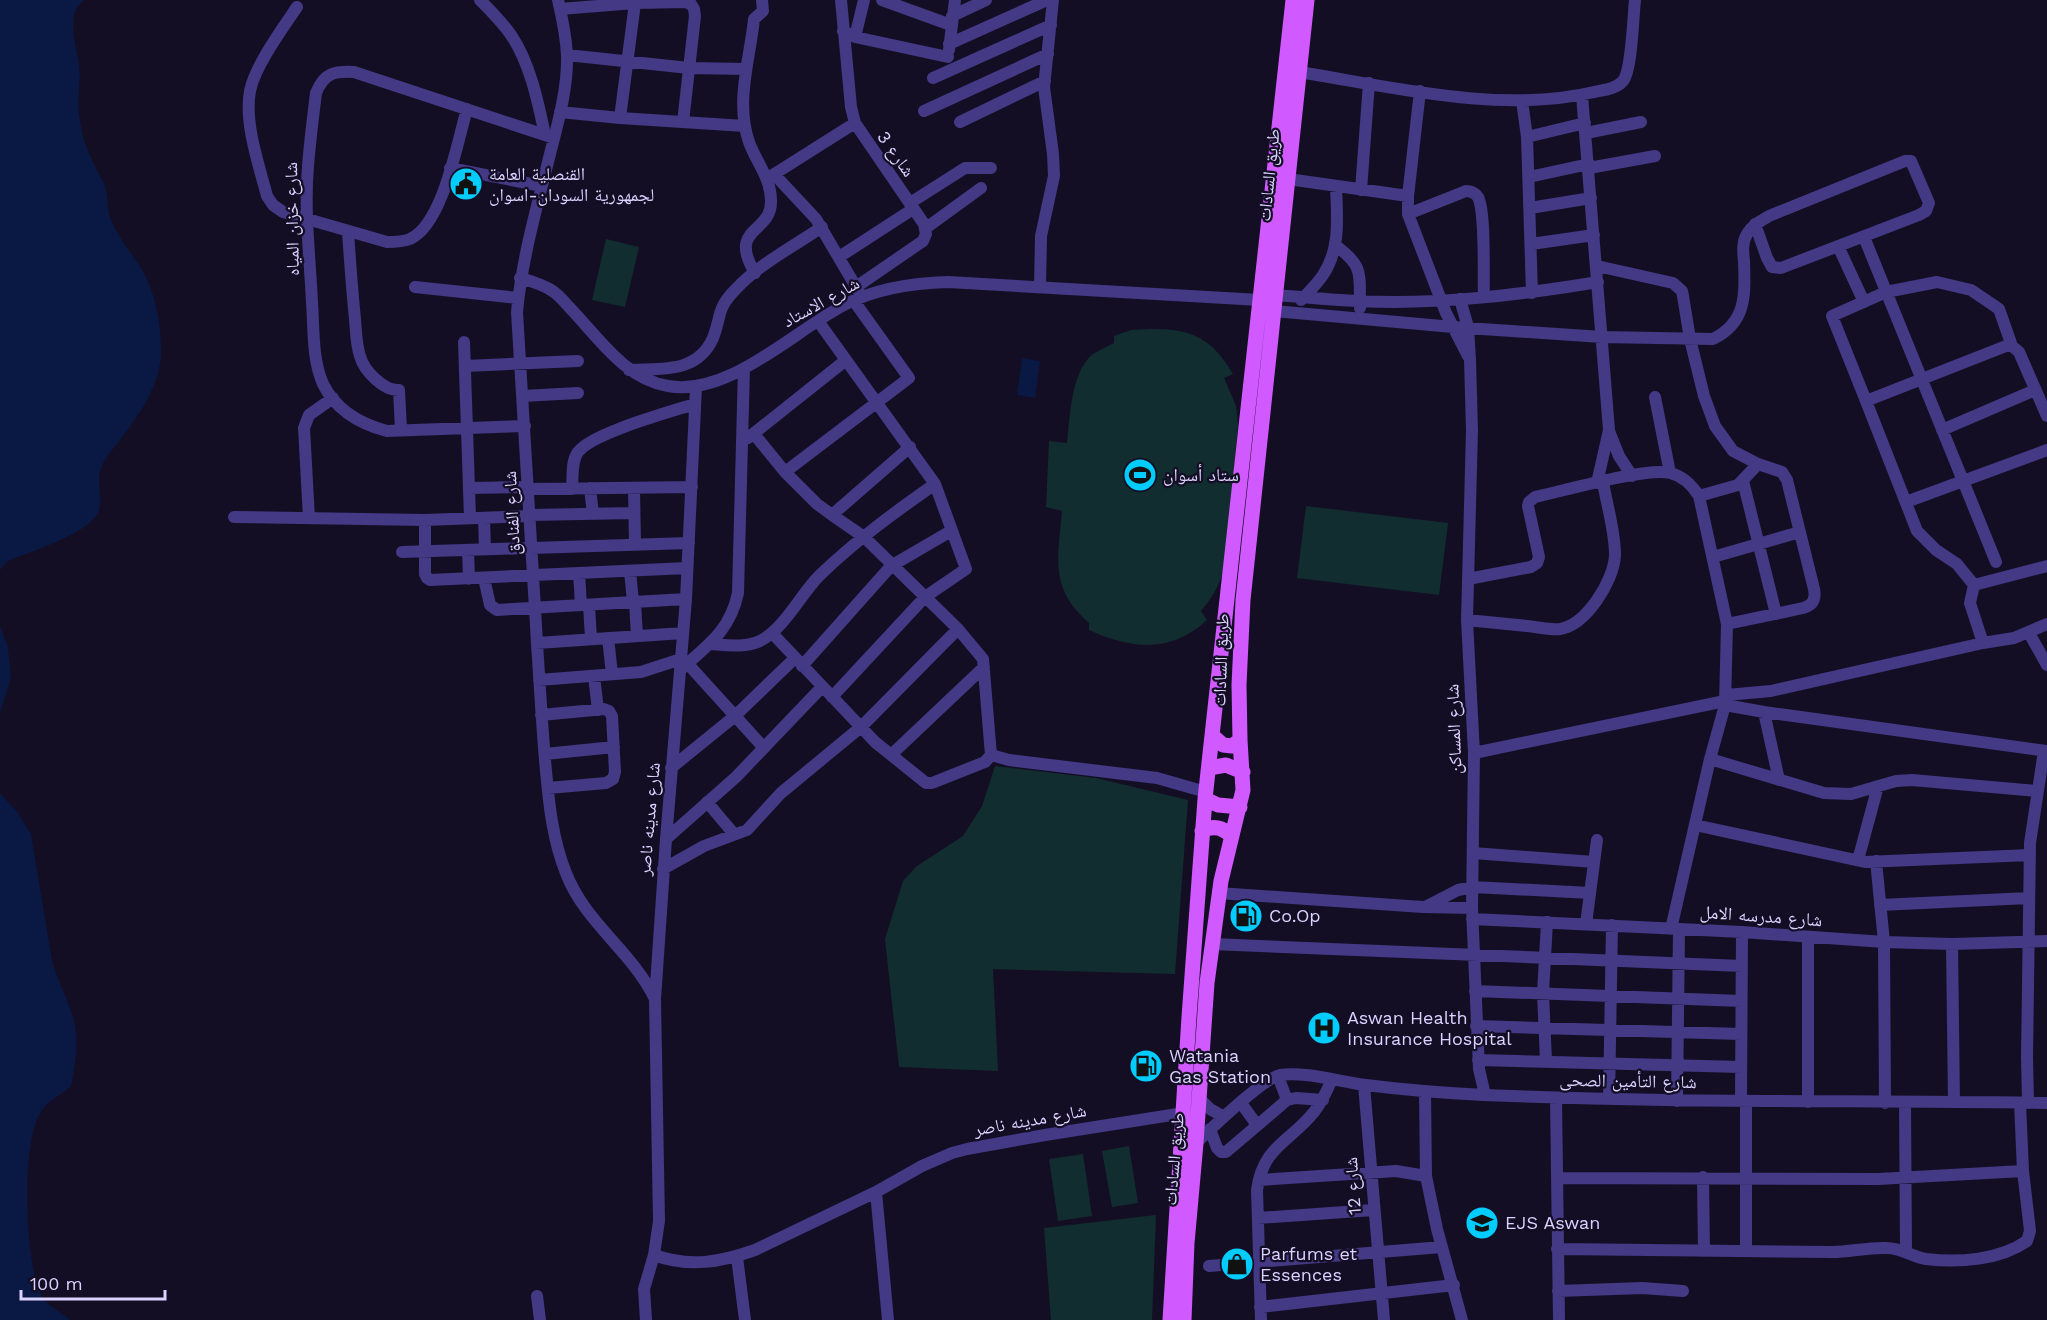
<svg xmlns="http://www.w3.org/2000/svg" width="2047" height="1320" viewBox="0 0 2047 1320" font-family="'Work Sans','Noto Naskh Arabic',sans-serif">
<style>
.green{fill:#112d2f}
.water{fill:#091943}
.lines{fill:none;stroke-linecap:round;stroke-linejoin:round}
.minor{stroke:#433984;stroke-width:12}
.major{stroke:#d059ff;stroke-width:15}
.labels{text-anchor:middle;stroke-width:4.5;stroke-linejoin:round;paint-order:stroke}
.street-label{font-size:18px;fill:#dbd2ff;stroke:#140e25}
.poi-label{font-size:18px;fill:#dbd2ff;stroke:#140e25;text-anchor:start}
</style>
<rect width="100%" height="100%" fill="#140e25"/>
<path class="green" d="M 606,239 L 639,247 L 625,307 L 592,300 Z
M 1150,329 C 1191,328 1212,338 1233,374 L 1224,378 L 1236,406 L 1238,425 L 1225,566 C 1220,584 1213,597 1201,611 L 1207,620 C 1170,654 1131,649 1089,630 L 1089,623 C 1049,588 1058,559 1062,511 L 1046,507 L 1049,441 L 1067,443 C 1070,417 1071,371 1093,354 C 1099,350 1107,347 1114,343 L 1114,336 L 1131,330 Z
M 1306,506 L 1448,523 L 1439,595 L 1297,578 Z
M 995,766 L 1096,778 L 1188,800 L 1175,974 L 993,969 L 998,1071 L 899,1067 L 885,939 L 903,881 L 917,866 L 963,836 L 982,806 Z
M 1129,1146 L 1138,1203 L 1112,1207 L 1102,1151 Z
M 1083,1154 L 1092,1216 L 1058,1221 L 1049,1159 Z
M 1156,1215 L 1152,1320 L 1051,1320 L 1044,1228 Z"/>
<path class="water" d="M 0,0 L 84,0 C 65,14 76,45 79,64 C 81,81 77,97 79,114 C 81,130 85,147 93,162 C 96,170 102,178 105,186 C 108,196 107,207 110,217 C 117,236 130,251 141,268 C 155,291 161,323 161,350 C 162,383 139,415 120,440 C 116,446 110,451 106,458 C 92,482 104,489 99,510 C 93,533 26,553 6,562 L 0,570 Z
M 1022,358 L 1040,361 L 1035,398 L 1017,395 Z
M 0,626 L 8,648 L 11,677 L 0,713 Z
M 0,793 L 18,813 L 31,834 L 52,960 C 57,981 69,1000 74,1021 C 79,1041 75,1066 71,1086 C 62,1094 45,1103 40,1113 C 21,1146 25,1258 40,1293 C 46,1307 60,1310 70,1320 L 0,1320 Z"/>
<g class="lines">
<path class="minor" d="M 480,0 C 491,11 502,22 511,35 C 530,63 538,102 545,135
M 558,0 C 562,17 566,37 567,55 C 568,87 558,123 550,154 C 537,207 522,258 517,312 C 523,422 531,533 537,644 C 540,686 542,729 546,771 C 549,805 553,841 566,873 C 585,923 632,951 655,999
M 841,0 L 851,107 L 855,123 L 924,224 L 926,234 L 923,241 L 856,287
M 882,0 L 951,25
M 297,7 C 282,29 255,66 250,91 C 244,123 259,165 267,196 L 273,205 L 283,212 L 387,242 C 395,242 402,242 410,239 C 443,224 457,143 467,109
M 560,9 L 635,3 L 685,2 L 691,4 L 694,9 L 695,16 L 683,122
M 952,16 L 986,0
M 843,31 L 855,37 L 948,57
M 855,37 L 864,0
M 949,44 L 1047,0
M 949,50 L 955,0
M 567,55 L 689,68 L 746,69
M 1299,72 C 1392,87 1501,114 1594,92 C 1604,90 1616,89 1623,81 C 1632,70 1633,17 1635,0
M 933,78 L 1051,25
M 1420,91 L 1408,196 L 1408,214 L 1446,313 L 1468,356
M 1582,95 L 1609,430 L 1597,483
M 1522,101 L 1527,137 L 1532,293
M 924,111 L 1048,54
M 560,112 L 620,118 L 745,126
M 620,118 L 635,3
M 960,122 L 1045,81
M 1586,133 L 1641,122
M 1527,137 L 1585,123
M 450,168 L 542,186
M 1589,168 L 1655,156
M 774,174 L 816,219 L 859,292
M 1529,177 L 1589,164
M 768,178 L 855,123
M 1288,179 L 1408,196
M 1361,190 L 1369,83
M 910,203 L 965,168 L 991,168
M 1530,208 L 1591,198
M 1408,214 L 1466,191 C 1471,191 1475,193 1478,197 C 1486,213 1483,276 1484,297
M 926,228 L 981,188
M 348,232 C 350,261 352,290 355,319 C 356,331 356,344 360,356 C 364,371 384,391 399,390 L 401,430
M 1864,237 L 1996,562
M 1531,244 L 1594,235
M 1335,245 C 1365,267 1359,274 1360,308
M 1838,246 L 1864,302
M 839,257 L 913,209
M 1597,266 L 1673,283 L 1682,291 L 1683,296 L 1690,339 L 1704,396 L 1715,426 L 1733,451 L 1758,464 L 1782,472 L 1787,480 L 1814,589 C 1816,599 1813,605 1803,608 L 1727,624
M 755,273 C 727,226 772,234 771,201 C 771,178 756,162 749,142 C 735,102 750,59 754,19 L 763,11 L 762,0
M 520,278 C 531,281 545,285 554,292 C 560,296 565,303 570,308 C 598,337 625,379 668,386 C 729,397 793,331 846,304 C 878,288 912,283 948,282 L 1260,300
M 415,287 L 518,298
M 1040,287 L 1041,236 L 1054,176 L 1053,154 L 1044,87 L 1053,0
M 1275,295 C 1303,297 1331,300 1358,301 C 1438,305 1519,295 1598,282
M 1460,299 L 1468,327 L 1470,360 L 1472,430 L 1467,620 L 1474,753 L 1472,908 L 1479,1069 L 1485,1095
M 1301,300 C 1309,292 1317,284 1323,275 C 1341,248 1337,216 1336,186
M 1274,311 L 1453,327 L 1602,337 L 1713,339 C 1747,322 1745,295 1744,261 C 1743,252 1742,242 1747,234 C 1752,225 1761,221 1769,216 L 1905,161 L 1911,161 L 1929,203 L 1926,211 L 1919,215 L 1781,268 L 1772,267 L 1767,258 L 1755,224
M 818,321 L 935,484 L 966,569 L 925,597 L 832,697
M 464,342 L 470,518
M 465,366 L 578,361
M 629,370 C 661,368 697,374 713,338 C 722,315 716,309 736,289 C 758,265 794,246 822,227
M 522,396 L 578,393
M 1655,397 L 1670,473
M 1866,401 L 1832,316 L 1886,292 L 1937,282 L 1971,290 L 1999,309 L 2012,346
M 525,426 L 387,431 C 360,424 336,410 323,384 C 312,359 314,329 312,303 C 310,258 304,211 308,166 C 310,141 313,117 316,93 C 324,73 334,71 354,72 L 554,138
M 1942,430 L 2035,390
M 1609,431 L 1619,456 L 1632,476
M 754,434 L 785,472 L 909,378 L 854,301
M 748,438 L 846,360
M 785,472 L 817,504 L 832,515 L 910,447
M 1743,481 L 1776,614
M 469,488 L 528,487
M 590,488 L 593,514
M 634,488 L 635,544
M 529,489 L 692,487
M 572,489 C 573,477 571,461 578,452 C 592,433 670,412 695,404
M 1699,496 L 1738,485 L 1758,464
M 1906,502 L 2047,450
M 530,515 L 634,513
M 832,515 L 864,537 L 958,629 L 983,659 L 991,755 L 1009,760 L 1157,778 L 1206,792
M 234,517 L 425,520 L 530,516
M 309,518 L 304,428 L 309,415 L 333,398
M 484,518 L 485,549
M 425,520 L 425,574 L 427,578 L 430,580 L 687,568
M 468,550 L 469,579
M 402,552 L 689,543
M 1713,557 L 1800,532
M 630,571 L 633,602
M 579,573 L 581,605
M 484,578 L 490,605 L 497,610 L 686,599
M 1468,579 L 1531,567 L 1537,563 L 1539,557 L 1528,506 L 1529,502 L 1535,497 C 1563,491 1647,467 1670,473 C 1683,476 1692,485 1699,496 L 1727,624 L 1725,705 L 1710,759 L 1671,929
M 1974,585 L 1957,564 L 1936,550 L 1917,531 L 1866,401 L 2006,346 L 2012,346 L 2019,352 L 2047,416
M 1974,585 L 2047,566
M 1974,585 L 1970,603 L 1983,643
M 635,602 L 637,636
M 589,605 L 591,639
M 1467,620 C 1487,622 1507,624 1527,626 C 1538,627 1549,630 1560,629 C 1586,625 1614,581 1615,555 C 1615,531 1607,506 1603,482
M 772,633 L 875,742 L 926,783 L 932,783 L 985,762 L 991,755
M 2029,633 L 2047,665
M 608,638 L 612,674
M 537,643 L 683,633
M 710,644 C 726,645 745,648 760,641 C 784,629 801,594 819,576 C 855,541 895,512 935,484
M 687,663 L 764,748
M 802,666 L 891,566 L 951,531
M 680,670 C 708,645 730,631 738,593 L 744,368
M 594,676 L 598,710
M 539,680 L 641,672 L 681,659
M 1726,695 L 1771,691 L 1983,643 L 2014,638 L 2047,624
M 1725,705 L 1764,712 L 2047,751
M 1764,712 L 1779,780
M 541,715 L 604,709 L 609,711 L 612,716 L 615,772 L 613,779 L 606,783 L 548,788
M 1474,753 L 1725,701
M 545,754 L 614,747
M 891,755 L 984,667
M 1710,759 L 1824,793 L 1851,794 L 1896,781 L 1912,780 L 2038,791
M 671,768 L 735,716 L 795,658
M 707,802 L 734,834
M 1695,825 L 1865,862 L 2030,855
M 666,839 L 736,777 L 822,687
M 1473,853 L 1594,862
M 1858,860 L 1878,786
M 1876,861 L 1884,942 L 1885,1103
M 663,869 L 704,846 L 747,830 L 781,793 L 861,727 L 958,629
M 1218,893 L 1423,907 L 1472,908
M 1880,905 L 2029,898
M 1427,906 L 1458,890 L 1473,887 L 1590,893
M 1472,919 L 1742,932 L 1884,942 L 1952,944 L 2047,941
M 1586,924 L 1597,840
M 1808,937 L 1808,1102
M 1212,944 L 1742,966
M 1952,944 L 1954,1102
M 1475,991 L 1741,1001
M 1476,1026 L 1741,1034
M 1478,1060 L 1741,1067
M 1546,1061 L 1543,993 L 1547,922
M 1278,1076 L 1287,1100
M 1364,1085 L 1384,1320
M 1425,1092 L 1426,1176
M 1199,1098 L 1210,1109 L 1224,1117
M 1556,1098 L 1559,1320
M 1609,1099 L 1612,925
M 1677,1101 L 1679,929
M 1741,1101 L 1742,932
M 1241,1103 L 1257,1125
M 1905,1103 L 1906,1251
M 2028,1103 L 2027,1057 L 2030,843 L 2044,751
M 1210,1129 L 1217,1148 L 1221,1152 L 1226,1152 L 1287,1100 L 1296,1098 L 1323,1100
M 1196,1143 C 1212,1128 1262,1079 1280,1075 C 1305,1071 1341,1082 1366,1085 C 1405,1090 1444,1093 1484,1095 C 1671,1103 1859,1100 2047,1103
M 1703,1177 L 1704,1251
M 1557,1178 L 1878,1179 L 2023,1171
M 1259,1180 L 1396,1171 L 1426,1176 L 1437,1229 L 1462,1320
M 876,1192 L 888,1320
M 1258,1218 L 1373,1210
M 1557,1249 C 1649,1250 1740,1251 1832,1252 C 1850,1252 1868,1247 1887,1248 C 1901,1248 1913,1257 1926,1259 C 1959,1263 2000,1260 2027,1241 L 2030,1231 L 2023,1171 L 2020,1103
M 1746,1251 L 1746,1102
M 654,1255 C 690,1268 721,1262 755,1250 L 876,1192 L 922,1166 L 952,1153 L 967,1149 L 1045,1135 L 1184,1113
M 737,1257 L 745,1320
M 1209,1266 L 1442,1247
M 1558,1291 L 1642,1288 L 1683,1291
M 537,1296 L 540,1320
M 1260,1307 L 1454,1285
M 646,1320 L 644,1289 L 654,1255 L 659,1221 L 655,999 L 666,839 L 686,599 L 696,387
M 1261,1320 L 1257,1190 C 1263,1146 1290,1142 1314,1112 C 1322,1102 1327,1091 1332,1079"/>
<path class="major" d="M 1213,736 L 1223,745 L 1232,746 L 1240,740
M 1209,768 L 1226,765 L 1243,772
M 1205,799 L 1218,805 L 1240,807
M 1202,831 C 1213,825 1223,827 1231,836
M 1170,1320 L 1189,1017 L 1205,799 L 1293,0
M 1184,1320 L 1187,1243 L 1196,1143 L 1207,983 L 1221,881 L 1243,790 L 1240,740 L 1239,685 L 1243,600 L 1307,0"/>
</g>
<defs>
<g id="civic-disc" transform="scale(1.725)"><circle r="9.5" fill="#00ccfd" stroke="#140e25"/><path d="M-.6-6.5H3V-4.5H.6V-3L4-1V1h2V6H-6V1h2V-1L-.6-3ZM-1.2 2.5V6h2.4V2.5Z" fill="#111"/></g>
<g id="stadium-disc" transform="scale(1.725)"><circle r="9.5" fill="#00ccfd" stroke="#140e25"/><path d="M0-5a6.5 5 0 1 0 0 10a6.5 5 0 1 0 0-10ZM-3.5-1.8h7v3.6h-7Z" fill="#111"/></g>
<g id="fuel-disc" transform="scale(1.725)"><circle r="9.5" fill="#00ccfd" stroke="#140e25"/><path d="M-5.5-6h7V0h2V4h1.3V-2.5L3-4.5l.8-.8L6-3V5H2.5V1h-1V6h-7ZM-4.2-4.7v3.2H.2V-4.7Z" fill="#111"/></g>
<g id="hospital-disc" transform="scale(1.725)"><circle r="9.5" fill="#00ccfd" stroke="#140e25"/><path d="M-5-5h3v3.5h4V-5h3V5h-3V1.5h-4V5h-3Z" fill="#111"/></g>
<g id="school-disc" transform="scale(1.725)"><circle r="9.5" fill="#00ccfd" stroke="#140e25"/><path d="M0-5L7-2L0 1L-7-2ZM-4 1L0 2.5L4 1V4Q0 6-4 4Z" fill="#111"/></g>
<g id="shop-disc" transform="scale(1.725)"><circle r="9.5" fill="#00ccfd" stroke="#140e25"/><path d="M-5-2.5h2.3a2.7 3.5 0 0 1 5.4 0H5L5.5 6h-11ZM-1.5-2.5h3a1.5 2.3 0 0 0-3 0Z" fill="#111"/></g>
</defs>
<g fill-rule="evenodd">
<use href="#civic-disc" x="466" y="184"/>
<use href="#stadium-disc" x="1140" y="475"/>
<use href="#fuel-disc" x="1246" y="916"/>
<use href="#hospital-disc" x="1324" y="1028"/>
<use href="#fuel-disc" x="1146" y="1066"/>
<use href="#school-disc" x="1482" y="1223"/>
<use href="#shop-disc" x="1237" y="1264"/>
</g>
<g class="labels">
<g class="street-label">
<text transform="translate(896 154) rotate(55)" y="6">شارع 3</text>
<text transform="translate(1269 175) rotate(-84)" y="6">طريق السادات</text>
<text transform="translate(292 219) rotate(-91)" y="6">شارع خزان المياه</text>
<text transform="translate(821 302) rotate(-29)" y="6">شارع الاستاد</text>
<text transform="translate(512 513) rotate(-93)" y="6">شارع الفنادق</text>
<text transform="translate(1221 660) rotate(-88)" y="6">طريق السادات</text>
<text transform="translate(1454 729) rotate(-92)" y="6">شارع المساكن</text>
<text transform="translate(649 819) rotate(-85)" y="6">شارع مدينه ناصر</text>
<text transform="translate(1761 916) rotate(4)" y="6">شارع مدرسه الامل</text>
<text transform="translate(1628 1081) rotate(1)" y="6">شارع التأمين الصحى</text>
<text transform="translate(1030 1120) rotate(-10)" y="6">شارع مدينه ناصر</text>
<text transform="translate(1174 1159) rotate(-85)" y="6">طريق السادات</text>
<text transform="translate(1353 1186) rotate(-94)" y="6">شارع 12</text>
</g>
<g class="poi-label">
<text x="489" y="180">القنصلية العامة<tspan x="489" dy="21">لجمهورية السودان-اسوان</tspan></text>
<text x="1163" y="481">ستاد أسوان</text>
<text x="1269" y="922">Co.Op</text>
<text x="1347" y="1024">Aswan Health<tspan x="1347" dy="21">Insurance Hospital</tspan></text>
<text x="1169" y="1062">Watania<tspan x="1169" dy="21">Gas Station</tspan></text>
<text x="1505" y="1229">EJS Aswan</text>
<text x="1260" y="1260">Parfums et<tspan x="1260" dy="21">Essences</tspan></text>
</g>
</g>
<path d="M21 1290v9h144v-9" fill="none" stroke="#dbd2ff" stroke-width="3"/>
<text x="30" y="1290" font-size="18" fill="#dbd2ff" stroke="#140e25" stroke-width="4.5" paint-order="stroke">100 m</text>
</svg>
